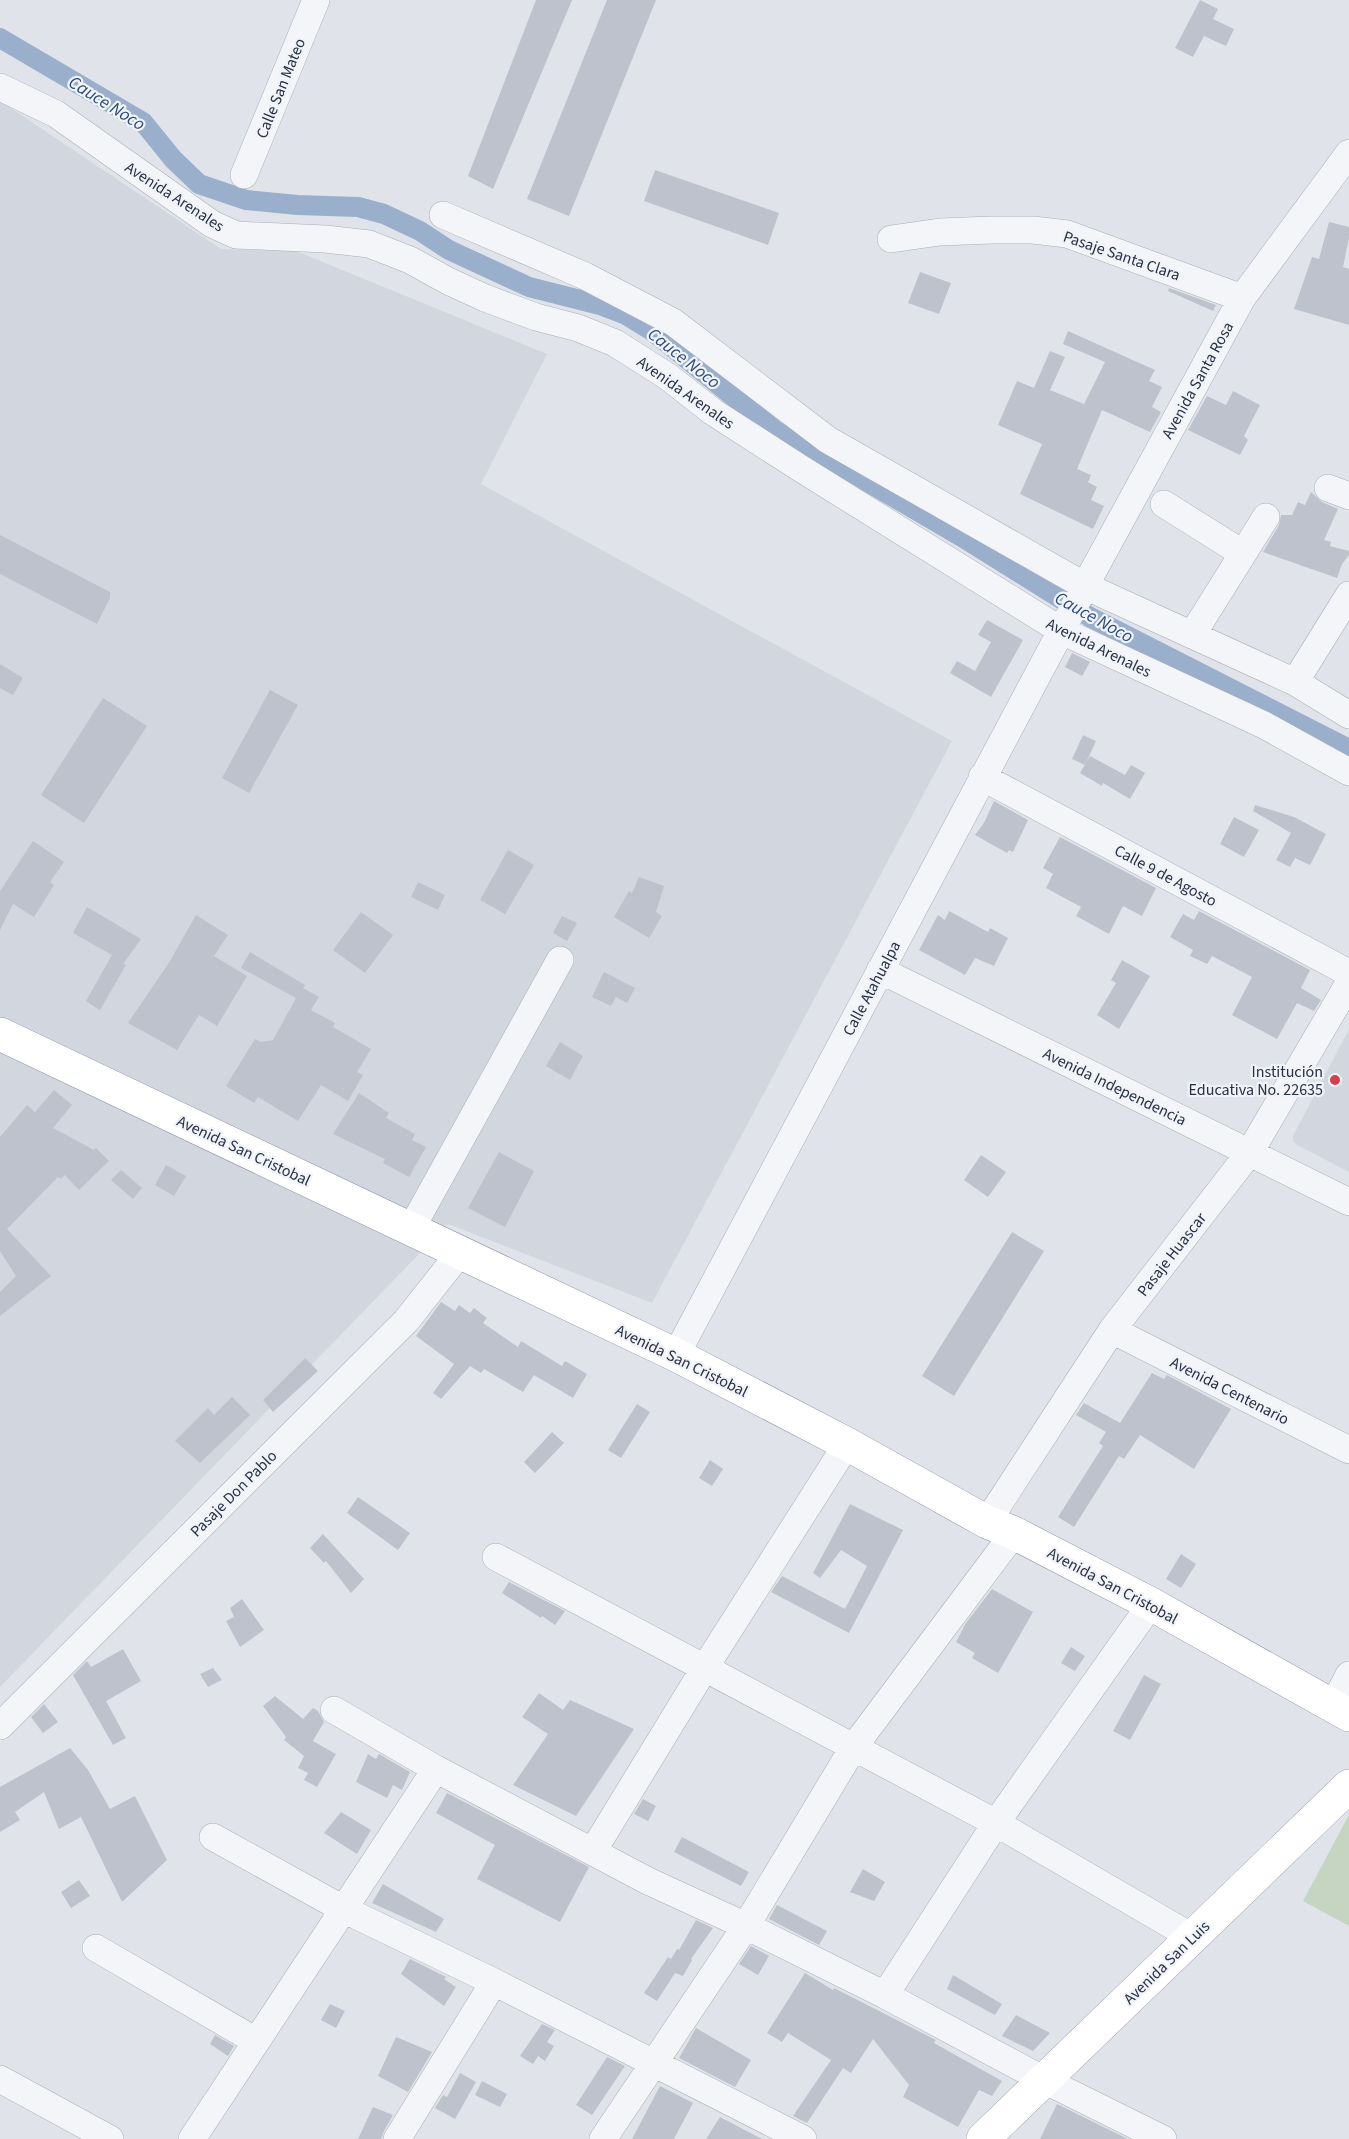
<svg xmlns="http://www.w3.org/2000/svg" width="1349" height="2139" viewBox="0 0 1349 2139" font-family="'Source Sans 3',sans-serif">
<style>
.built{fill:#d2d6df}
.green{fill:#c5d5c1}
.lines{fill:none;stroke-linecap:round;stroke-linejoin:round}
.canal{stroke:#99afcc;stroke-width:20}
.building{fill:#bdc2cd}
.minor-casing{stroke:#a9aeb8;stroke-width:28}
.major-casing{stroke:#9fa7b7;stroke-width:34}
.highway-casing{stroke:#8790a2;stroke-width:34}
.minor{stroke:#f3f5f8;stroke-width:27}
.major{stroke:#fff;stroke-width:33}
.highway{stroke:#fff;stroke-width:33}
.poi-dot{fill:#d73e4c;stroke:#f0f3f7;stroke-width:2}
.labels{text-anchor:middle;stroke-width:4.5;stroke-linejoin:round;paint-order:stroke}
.street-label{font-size:16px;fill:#283043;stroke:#f0f3f7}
.poi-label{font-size:16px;fill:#283043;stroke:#f0f3f7;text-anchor:end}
.water-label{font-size:18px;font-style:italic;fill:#2f4c79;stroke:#f0f3f7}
</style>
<rect width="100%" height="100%" fill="#e0e4ea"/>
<path class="built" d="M 0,103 L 5,104 L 221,249 L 296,251 L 547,354 L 481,484 L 952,741 L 652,1303 L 448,1224 L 0,1687 Z
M 1349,1029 L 1349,1172 L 1297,1145 L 1293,1141 L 1293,1136 Z"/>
<path class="green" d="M 1349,1815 L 1349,1926 L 1303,1901 Z"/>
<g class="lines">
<path class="canal" d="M 0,38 L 143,122 L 173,159 L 199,184 L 246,200 L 297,205 L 358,207 L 384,214 L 420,231 L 449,250 L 529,287 L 600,305 L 626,315 L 652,331 L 776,431 L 849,471 L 962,537 L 1090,617 L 1349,749"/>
</g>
<path class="building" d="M 536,0 L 572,0 L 493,189 L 468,176 Z
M 607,0 L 656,0 L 569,216 L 527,199 Z
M 1200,0 L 1218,9 L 1213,19 L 1234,29 L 1226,46 L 1204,36 L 1193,57 L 1175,48 Z
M 655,170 L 779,213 L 768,245 L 644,201 Z
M 1329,222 L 1349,227 L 1349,238 L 1343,267 L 1349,269 L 1349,325 L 1294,309 L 1312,257 L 1319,259 Z
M 920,272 L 951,283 L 939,314 L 908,303 Z
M 1169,288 L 1216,305 L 1213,311 L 1168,291 Z
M 1068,331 L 1155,370 L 1149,381 L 1162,387 L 1152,407 L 1161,412 L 1150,432 L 1102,410 L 1077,469 L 1091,475 L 1088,482 L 1097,487 L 1091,500 L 1104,506 L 1093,529 L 1020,494 L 1042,444 L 998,425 L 1017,381 L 1034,388 L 1050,351 L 1065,357 L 1050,390 L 1084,404 L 1105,362 L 1063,344 Z
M 1233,391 L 1260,405 L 1244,436 L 1248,440 L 1240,455 L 1188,430 L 1207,396 L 1226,405 Z
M 1311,492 L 1322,502 L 1338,509 L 1324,540 L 1331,542 L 1330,546 L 1349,551 L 1349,555 L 1342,564 L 1337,578 L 1263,552 L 1279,525 L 1281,515 L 1292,515 L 1298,502 L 1305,505 Z
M 0,535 L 110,592 L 110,598 L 97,624 L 0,574 Z
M 987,620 L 1023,640 L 991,697 L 950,673 L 957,661 L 975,671 L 991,642 L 978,635 Z
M 1072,653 L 1090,662 L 1082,676 L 1065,667 Z
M 0,664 L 23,678 L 13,695 L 0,688 Z
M 270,690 L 298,705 L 249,793 L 222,778 Z
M 103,698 L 147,726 L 84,823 L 41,795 Z
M 1083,735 L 1096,741 L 1085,765 L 1072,759 Z
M 1090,756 L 1125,775 L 1131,765 L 1145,773 L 1130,799 L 1103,783 L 1102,786 L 1080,773 Z
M 994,801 L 1028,820 L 1013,852 L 1009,850 L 1007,853 L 975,835 L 984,823 Z
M 1255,805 L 1294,817 L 1326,834 L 1310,865 L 1295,858 L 1290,867 L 1276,860 L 1291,833 L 1253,811 Z
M 1234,817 L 1259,830 L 1244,857 L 1220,844 Z
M 1060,837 L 1156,888 L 1142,916 L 1123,906 L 1109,934 L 1076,916 L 1081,907 L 1046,888 L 1053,874 L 1043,868 Z
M 33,841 L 64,862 L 50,882 L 54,885 L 34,917 L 13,904 L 0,930 L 0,891 Z
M 508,850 L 534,865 L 505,914 L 480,900 Z
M 639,877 L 664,886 L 656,912 L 662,916 L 649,938 L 614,917 L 629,891 L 632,893 Z
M 418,882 L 445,895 L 438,910 L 411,897 Z
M 87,907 L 141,939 L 123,964 L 126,965 L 100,1010 L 86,1001 L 112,955 L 73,933 Z
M 949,911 L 988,932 L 990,928 L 1008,938 L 994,966 L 975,958 L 965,975 L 919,950 L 938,915 L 945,920 Z
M 1199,911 L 1310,970 L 1301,988 L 1321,1000 L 1314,1011 L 1297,1003 L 1277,1039 L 1232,1015 L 1252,977 L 1212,956 L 1207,964 L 1190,956 L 1193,950 L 1170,937 L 1183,914 L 1194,920 Z
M 361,912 L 393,935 L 365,973 L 333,950 Z
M 196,915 L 228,935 L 214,956 L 247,976 L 217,1026 L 199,1015 L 177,1050 L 128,1023 L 170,961 Z
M 562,916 L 577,923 L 567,941 L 553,933 Z
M 250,952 L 305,985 L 303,988 L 319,997 L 311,1010 L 335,1023 L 333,1027 L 371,1049 L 357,1072 L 363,1075 L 348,1101 L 321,1085 L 298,1121 L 258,1097 L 254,1103 L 226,1086 L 255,1039 L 261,1042 L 273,1040 L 296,998 L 241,968 Z
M 1122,960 L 1150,976 L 1119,1029 L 1097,1015 L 1116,983 L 1111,980 Z
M 604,972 L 635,988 L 627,1003 L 616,997 L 611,1006 L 592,997 Z
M 560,1042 L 583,1056 L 570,1080 L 546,1066 Z
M 54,1090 L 72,1105 L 53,1128 L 94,1150 L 96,1148 L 109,1161 L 79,1190 L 65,1175 L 61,1179 L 58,1177 L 7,1229 L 51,1276 L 0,1316 L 0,1292 L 16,1276 L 0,1251 L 0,1137 L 27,1105 L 35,1112 Z
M 359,1093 L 389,1113 L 386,1118 L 415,1134 L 412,1140 L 426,1147 L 409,1177 L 383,1163 L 385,1159 L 333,1134 Z
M 499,1152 L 534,1171 L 505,1227 L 468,1208 Z
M 981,1155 L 1006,1172 L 988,1197 L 964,1180 Z
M 166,1165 L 186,1176 L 174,1196 L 155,1185 Z
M 121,1170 L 142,1188 L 133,1199 L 111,1180 Z
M 1012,1232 L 1044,1251 L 954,1396 L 922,1376 Z
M 441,1302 L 455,1311 L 459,1305 L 470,1313 L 474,1308 L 487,1318 L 483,1323 L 518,1347 L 521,1341 L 562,1366 L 565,1361 L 587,1374 L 573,1398 L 534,1375 L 523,1392 L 484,1369 L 481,1373 L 470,1366 L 441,1399 L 433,1393 L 454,1364 L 416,1336 Z
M 305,1358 L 318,1371 L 273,1412 L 263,1400 Z
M 1152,1373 L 1164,1379 L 1167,1375 L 1231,1409 L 1194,1469 L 1140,1435 L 1124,1459 L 1119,1456 L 1074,1527 L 1058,1517 L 1103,1446 L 1099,1443 L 1106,1432 L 1076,1415 L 1084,1403 L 1120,1423 Z
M 232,1397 L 250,1415 L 200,1463 L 175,1441 L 208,1408 L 214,1415 Z
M 637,1404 L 650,1412 L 621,1458 L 608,1450 Z
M 552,1432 L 564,1443 L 535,1473 L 524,1462 Z
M 710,1460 L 723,1469 L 712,1486 L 699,1478 Z
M 358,1497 L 410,1533 L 398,1550 L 347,1513 Z
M 850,1504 L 903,1530 L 849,1633 L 771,1592 L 782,1576 L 845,1609 L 867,1566 L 841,1550 L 820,1578 L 813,1573 Z
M 323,1534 L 364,1579 L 351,1593 L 326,1561 L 324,1563 L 310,1548 Z
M 1181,1554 L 1196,1564 L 1181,1588 L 1166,1579 Z
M 509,1582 L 565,1611 L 555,1625 L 542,1616 L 541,1618 L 502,1593 Z
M 992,1589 L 1033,1612 L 998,1673 L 972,1658 L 975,1653 L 956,1642 L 966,1623 Z
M 242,1599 L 264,1630 L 240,1647 L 226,1621 L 234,1617 L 230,1608 Z
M 1071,1647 L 1085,1656 L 1075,1671 L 1061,1663 Z
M 123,1649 L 141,1681 L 106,1701 L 126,1738 L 113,1745 L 73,1675 L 87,1661 L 91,1667 Z
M 213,1668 L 222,1680 L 208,1687 L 200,1674 Z
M 1144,1675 L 1161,1684 L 1130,1740 L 1113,1731 Z
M 539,1693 L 563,1710 L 570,1700 L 634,1729 L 576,1816 L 513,1785 L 548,1734 L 522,1717 Z
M 275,1696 L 303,1719 L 313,1708 L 318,1711 L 324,1722 L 313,1741 L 336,1754 L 317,1787 L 304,1780 L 308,1773 L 298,1768 L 304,1756 L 284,1740 L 286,1737 L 263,1706 Z
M 44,1704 L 58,1722 L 43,1733 L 31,1717 Z
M 70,1748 L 88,1770 L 110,1809 L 135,1796 L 167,1860 L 122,1902 L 81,1817 L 59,1829 L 44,1792 L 15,1812 L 20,1820 L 0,1832 L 0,1787 Z
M 368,1754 L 376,1759 L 379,1754 L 410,1772 L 402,1790 L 393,1785 L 387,1798 L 356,1782 Z
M 447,1793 L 589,1867 L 560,1922 L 477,1879 L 495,1845 L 436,1813 Z
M 643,1799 L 656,1806 L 648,1821 L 634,1814 Z
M 341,1812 L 371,1830 L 357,1854 L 324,1833 Z
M 682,1837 L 749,1872 L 741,1886 L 674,1852 Z
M 863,1869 L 885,1882 L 874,1901 L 850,1892 Z
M 79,1880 L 90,1896 L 71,1908 L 61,1892 Z
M 383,1884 L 444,1919 L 436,1932 L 372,1903 Z
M 777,1905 L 827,1931 L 819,1945 L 769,1919 Z
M 696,1920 L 713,1928 L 691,1959 L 692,1960 L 683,1976 L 675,1973 L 657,2001 L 644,1993 L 668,1957 L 671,1959 L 677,1949 L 679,1950 Z
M 751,1946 L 769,1956 L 758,1975 L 739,1964 Z
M 410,1959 L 446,1977 L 444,1979 L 456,1987 L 444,2006 L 401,1974 Z
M 805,1973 L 833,1990 L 834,1988 L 936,2040 L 934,2043 L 1002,2081 L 992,2096 L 979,2090 L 958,2127 L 903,2097 L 909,2085 L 873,2039 L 851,2073 L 843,2068 L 807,2123 L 793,2116 L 831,2060 L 788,2033 L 782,2042 L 767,2033 Z
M 953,1975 L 1002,2004 L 995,2015 L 947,1989 Z
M 330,2004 L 345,2011 L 336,2028 L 321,2020 Z
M 1016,2015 L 1050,2033 L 1033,2051 L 1002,2036 Z
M 542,2024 L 555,2030 L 547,2042 L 554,2046 L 545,2061 L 538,2056 L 533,2064 L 520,2056 Z
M 696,2028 L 751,2060 L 735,2087 L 679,2058 Z
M 215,2035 L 234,2046 L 228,2056 L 210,2044 Z
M 396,2037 L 432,2052 L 408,2092 L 378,2076 Z
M 607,2057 L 625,2066 L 592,2115 L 576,2105 Z
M 460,2073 L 476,2082 L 455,2119 L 435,2108 L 443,2095 L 447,2097 Z
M 482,2081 L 507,2094 L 500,2107 L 475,2095 Z
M 660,2086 L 693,2103 L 674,2139 L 632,2139 Z
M 1057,2104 L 1128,2139 L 1040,2139 Z
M 373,2107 L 393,2115 L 384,2131 L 381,2139 L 358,2139 Z
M 720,2117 L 762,2139 L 706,2139 Z"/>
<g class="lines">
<g class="minor-casing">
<path id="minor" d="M 0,87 L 56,114 L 212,224 L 236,235 L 325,239 L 369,244 L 410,260 L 448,281 L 485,298 L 536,317 L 578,328 L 615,343 L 667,376 L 713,412 L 800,468 L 1062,631 L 1264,725 L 1349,772
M 244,175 L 316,0
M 443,215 L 585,276 L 673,322 L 828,440 L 1085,586 L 1295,682 L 1349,715
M 891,239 L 940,232 L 992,230 L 1033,230 L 1067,234 L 1242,298
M 1328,488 L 1349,496
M 1164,504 L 1242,553
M 1192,635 L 1266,517
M 1295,682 L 1349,595
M 982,777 L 1349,973
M 880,970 L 1349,1202
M 411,1229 L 560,960
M 1112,1330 L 1349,1450
M 676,1355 L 1085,586 L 1242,298 L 1349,153
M 987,1522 L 1112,1330 L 1250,1152 L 1349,983
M 496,1557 L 996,1823 L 1192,1937
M 1333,1706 L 1349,1675
M 334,1710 L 436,1769
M 0,1726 L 406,1321 L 459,1254
M 213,1837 L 345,1910 L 494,1982 L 803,2139
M 593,1851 L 704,1669 L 847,1444
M 96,1948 L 256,2041
M 885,1995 L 996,1823 L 1151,1604
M 0,2079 L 110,2139
M 192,2139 L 436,1769 L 648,1881 L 746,1926 L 885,1995 L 1044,2080 L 1163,2139
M 397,2139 L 494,1982
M 603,2139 L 746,1926 L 853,1748 L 1014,1533"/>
</g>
<g class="major-casing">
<path id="major" d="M 983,2139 L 1349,1786"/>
</g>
<g class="highway-casing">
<path id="highway" d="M 0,1034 L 676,1355 L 847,1444 L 987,1522 L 1014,1533 L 1151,1604 L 1349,1715"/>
</g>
<use href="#minor" class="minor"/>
<use href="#major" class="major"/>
<use href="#highway" class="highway"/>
</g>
<circle class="poi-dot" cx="1335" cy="1080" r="6"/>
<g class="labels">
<g class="street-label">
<text transform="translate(280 88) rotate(-68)" y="6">Calle San Mateo</text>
<text transform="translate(175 196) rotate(33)" y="6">Avenida Arenales</text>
<text transform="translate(1122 255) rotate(19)" y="6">Pasaje Santa Clara</text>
<text transform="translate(1197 380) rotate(-61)" y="6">Avenida Santa Rosa</text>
<text transform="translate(686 392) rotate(35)" y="6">Avenida Arenales</text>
<text transform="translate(1099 647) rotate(26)" y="6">Avenida Arenales</text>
<text transform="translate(1166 875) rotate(28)" y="6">Calle 9 de Agosto</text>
<text transform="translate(871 988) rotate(-62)" y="6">Calle Atahualpa</text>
<text transform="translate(1115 1086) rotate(26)" y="6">Avenida Independencia</text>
<text transform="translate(244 1150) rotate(25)" y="6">Avenida San Cristobal</text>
<text transform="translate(1171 1254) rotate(-52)" y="6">Pasaje Huascar</text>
<text transform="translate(682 1360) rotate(26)" y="6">Avenida San Cristobal</text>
<text transform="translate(1230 1390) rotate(27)" y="6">Avenida Centenario</text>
<text transform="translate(233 1493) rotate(-45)" y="6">Pasaje Don Pablo</text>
<text transform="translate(1113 1585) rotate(28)" y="6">Avenida San Cristobal</text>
<text transform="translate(1166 1962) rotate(-44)" y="6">Avenida San Luis</text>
</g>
<g class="poi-label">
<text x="1323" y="1077">Institución<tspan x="1323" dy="18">Educativa No. 22635</tspan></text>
</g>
<g class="water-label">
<text transform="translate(107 103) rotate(32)" y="6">Cauce Noco</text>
<text transform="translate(684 358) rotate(38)" y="6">Cauce Noco</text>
<text transform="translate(1094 617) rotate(29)" y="6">Cauce Noco</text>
</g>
</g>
</svg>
